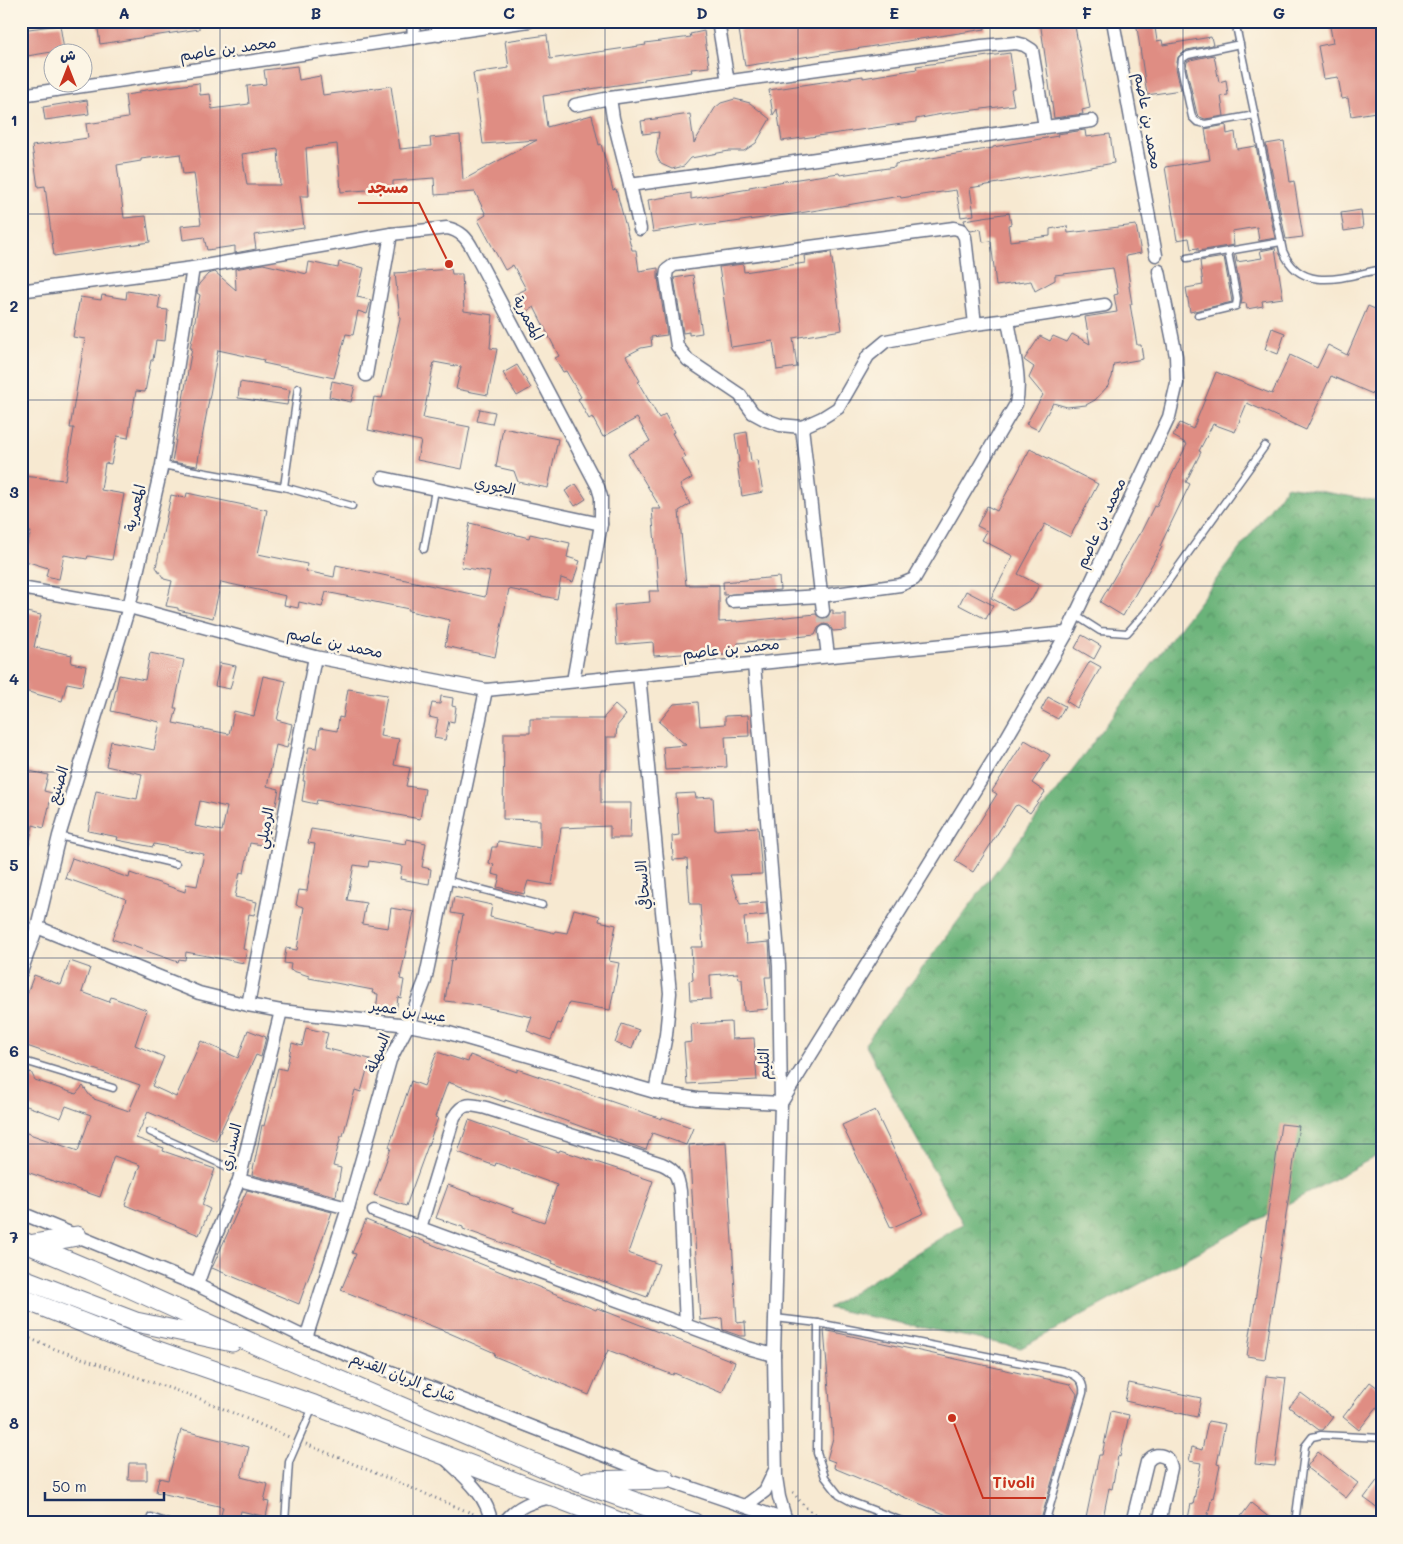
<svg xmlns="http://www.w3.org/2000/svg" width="1403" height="1544" font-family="Mali,'Playpen Sans Arabic',sans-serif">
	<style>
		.forest { fill: url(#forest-crowns); stroke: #43716c }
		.building { fill: #df8d83; fill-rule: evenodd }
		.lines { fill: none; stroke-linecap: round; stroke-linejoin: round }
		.street-tunnel { stroke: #cbc4ba; stroke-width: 12; stroke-dasharray: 12 6; stroke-linecap: butt }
		.lane-casing { stroke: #687086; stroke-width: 9 }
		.street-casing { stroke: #687086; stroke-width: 15 }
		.secondary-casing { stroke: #687086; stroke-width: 21 }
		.path { stroke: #687086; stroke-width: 3; stroke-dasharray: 1 4; stroke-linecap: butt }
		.lane { stroke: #fff; stroke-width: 6 }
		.street { stroke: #fff; stroke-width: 12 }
		.secondary { stroke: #fff; stroke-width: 19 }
		.grid { fill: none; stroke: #1b2f5e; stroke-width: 1; stroke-opacity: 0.55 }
		.labels { text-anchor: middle; stroke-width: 5; stroke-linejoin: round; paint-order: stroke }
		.street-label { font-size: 15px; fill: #1b2f5e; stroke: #fcf5e5 }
		.leader { fill: none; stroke: #c8321e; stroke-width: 2 }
		.callout-dot { fill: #c8321e; stroke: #fcf5e5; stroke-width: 2 }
		.callout-label { font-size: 16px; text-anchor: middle; font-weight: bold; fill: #c8321e; stroke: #fcf5e5; stroke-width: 5; stroke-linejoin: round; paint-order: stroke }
		.neatline { fill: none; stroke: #1b2f5e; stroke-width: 2 }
		.grid-label { font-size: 16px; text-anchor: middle; font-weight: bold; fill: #1b2f5e }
	</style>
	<defs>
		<pattern id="forest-crowns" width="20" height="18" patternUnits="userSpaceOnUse" patternTransform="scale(1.25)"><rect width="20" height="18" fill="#6bb379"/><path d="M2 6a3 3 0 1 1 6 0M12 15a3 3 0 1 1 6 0" fill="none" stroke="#579266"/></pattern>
	</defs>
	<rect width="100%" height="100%" fill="#fcf5e5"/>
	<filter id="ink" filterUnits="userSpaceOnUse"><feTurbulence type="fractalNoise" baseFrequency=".02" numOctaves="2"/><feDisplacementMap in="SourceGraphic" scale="10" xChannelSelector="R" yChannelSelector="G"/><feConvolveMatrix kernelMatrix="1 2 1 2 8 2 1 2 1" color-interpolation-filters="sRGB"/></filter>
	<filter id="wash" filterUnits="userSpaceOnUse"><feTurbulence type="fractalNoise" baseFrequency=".0096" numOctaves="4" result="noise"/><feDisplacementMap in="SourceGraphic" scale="20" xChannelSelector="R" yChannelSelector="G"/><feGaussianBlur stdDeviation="1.12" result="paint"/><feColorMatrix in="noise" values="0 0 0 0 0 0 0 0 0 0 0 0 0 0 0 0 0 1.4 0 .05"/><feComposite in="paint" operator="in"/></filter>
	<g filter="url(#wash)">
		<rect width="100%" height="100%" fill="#f7e9d1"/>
		<path class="forest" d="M1287 486 1378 501 1382 487V1153L1021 1348 828 1308 963 1224 865 1044Z"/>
		<g id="blocks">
			<g class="building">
				<path d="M97 21H199V29L100 44Z"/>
				<path d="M797 21H984L985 29 745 66 739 30Z"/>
				<path d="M1040 21H1074L1090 108 1082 110 1083 114 1054 118Z"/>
				<path d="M1136 21H1154L1157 41 1162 40 1163 45 1211 37 1213 45 1187 50 1178 57 1176 68 1181 90 1147 95Z"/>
				<path d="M1329 21H1382V111L1351 116 1348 98 1342 99 1338 77 1324 79 1318 46 1333 43Z"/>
				<path d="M60 25 64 50 21 57V30Z"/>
				<path d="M704 31 709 67 691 69 692 72 644 79V81L543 96 547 127 592 115 599 145 601 144 613 190 616 189 632 250H636L639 271 658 268V278L667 335 651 337 652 346 641 348 626 356 640 381 638 382 659 418 665 414 674 432 672 433 686 457 682 459 692 478 680 485 690 504 679 511 686 585H719V622L737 621V622L816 614 819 618 823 619 828 617 831 610H833V614H846V630L833 631 829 625 824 624 818 628 815 635 738 643 739 654 709 656 708 652 654 656 653 642 617 645 614 605 650 602 649 591H659L652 509H661L628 454 650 441 637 418 603 437 592 417 589 419 578 399 581 397 566 371 563 372 555 358 559 356 534 307 524 313 514 295 526 289 513 265 505 270 478 220 486 215 475 192 435 195 434 178 393 181V188L341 192 337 144 306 148 309 196H300L304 228 254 235 256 249 235 253V246L207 250 204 237 183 240 181 226 201 224 194 173 183 174 180 154 141 159V161L117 165 124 218 146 216 150 242 54 256 45 186 38 187 32 146 88 138 86 124 128 118 125 95 139 93V91L199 83 200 95 210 94 212 109 249 104 247 86 266 84 264 70 297 66 299 80 320 76 323 95 391 86 400 149 431 146 430 138 460 135 463 180 537 140 483 144 473 73 509 68 505 41 547 35 550 59 646 45 645 43 691 37 690 34ZM278 149 280 185H247L242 154Z"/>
				<path d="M1010 53 1015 89 1011 90 1014 105 942 114 916 119V122L782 141 777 109 773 115 769 90 863 76V78L917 69 916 66Z"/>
				<path d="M1214 55 1219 82 1226 80 1228 95 1221 96 1224 116 1205 119 1200 117 1197 114 1186 67 1187 62 1190 60Z"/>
				<path d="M735 99 750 103 770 119 756 143 744 151H729L691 158 684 166 672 169 661 164 658 159 656 153 659 132 643 134 641 121 690 114 694 143 715 108 721 103Z"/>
				<path d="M87 100 89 114 45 120 43 107Z"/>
				<path d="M1226 125 1227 134 1235 132 1237 149 1256 146 1275 238 1259 241 1257 227 1232 231 1234 245 1198 251V248L1191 249 1189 238 1177 240 1165 167 1210 160 1205 129Z"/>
				<path d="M1085 130 1086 137 1110 134 1114 163 970 188 974 215 961 217 956 190 901 198 900 196 800 213 704 226 703 224 653 232 648 200 691 193V199L749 189V187L791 180 839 173 840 175 895 167V164L993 148V147L1058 136 1057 134Z"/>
				<path d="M1284 141 1290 182 1294 181 1303 237 1286 239 1266 144Z"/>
				<path d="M1361 210 1363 228 1344 231 1341 213Z"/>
				<path d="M1009 213 1011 224 1008 225 1010 241 1050 236V229L1067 226 1068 233 1136 225 1141 253 1126 256 1130 286H1129L1132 304H1130L1137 345H1141L1143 359 1114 364 1112 377 1108 386 1095 400 1086 405 1067 407 1053 403 1038 430 1026 424 1043 395 1029 378 1034 367 1024 360 1040 336 1050 341 1053 336 1067 342 1072 334 1090 344 1085 317 1117 312 1114 295 1118 294 1113 268 1055 275V280L1035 291 1031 281 996 286 991 241 983 242 981 229 971 231 965 223 964 220Z"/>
				<path d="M1275 248 1283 298 1262 301 1263 306 1247 309 1246 303 1241 304 1242 298 1234 255H1236L1237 262 1262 258 1260 251Z"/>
				<path d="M831 252 842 330 793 338 797 367 777 370 773 341 731 347 719 267 743 264 744 272 805 263 804 256Z"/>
				<path d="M1224 257 1232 302 1190 312 1186 288 1203 285 1200 261Z"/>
				<path d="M309 262 338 268 339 262 364 268 357 297 371 300 367 314 358 311 353 335 346 334 334 378 263 363 264 360 218 350 197 466 172 462 192 348H190L194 330H193L200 295 197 293 199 284 208 274 215 272 236 290 235 269 263 264 307 274Z"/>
				<path d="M451 269 452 274H462L464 311 493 315 490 348 497 349 488 395 456 389 461 367 434 362 423 418 470 427 462 469 417 460 421 441 368 430 374 397 382 398 400 319 395 273Z"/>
				<path d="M693 275 702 333 689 335V332L683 333 674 278Z"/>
				<path d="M127 291 160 296 158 309 168 310 165 341 156 340 153 360H151L145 392 136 391 128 438 117 436 111 464 105 463 101 490 124 494 112 560 88 556 87 559 64 555 59 579 46 576 48 568 22 560 31 532 21 531V476L65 480 74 428H70L85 339 73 337 80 297 101 300 102 295 126 299Z"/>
				<path d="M1368 306 1382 312V398L1331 376 1306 430 1247 403 1235 432 1213 424 1199 451 1201 452 1186 482 1190 484 1160 546 1162 547 1123 616 1100 602 1139 534H1140L1154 506 1156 507 1187 444 1173 436 1180 423 1193 429 1216 372 1272 394 1290 355 1317 368 1328 345 1347 355Z"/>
				<path d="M1272 328 1285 333 1278 354 1265 349Z"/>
				<path d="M517 365 531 388 517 396 503 373Z"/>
				<path d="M332 381 355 386 351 402 329 397Z"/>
				<path d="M240 382 290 390 287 405 238 398Z"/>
				<path d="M480 409 495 412 492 424 477 421Z"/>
				<path d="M503 428 558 439 548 488 518 482 514 471 496 467Z"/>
				<path d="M747 432 751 461 757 460 763 492 742 496 737 463 739 462 735 434Z"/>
				<path d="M1030 449 1098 484 1070 537 1045 524 1018 574 1039 585 1032 599 1014 610 991 598 1013 556 982 540 987 531 977 526 987 506 997 511Z"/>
				<path d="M576 484 586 499 575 506 565 491Z"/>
				<path d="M187 493 267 510 258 554 307 564 306 571 334 577 336 565 485 597 490 572 461 567 470 523 529 538 530 534 570 543 567 557 580 561 573 582 561 578 557 599 509 589 495 657 445 646 450 620 409 611V609L326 592 322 607 299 602 298 608 284 605 286 596 221 582 213 618 178 610V608L166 606 172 581 164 579 156 567 171 495 186 498Z"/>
				<path d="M779 577 780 590 724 595 723 582Z"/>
				<path d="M966 591 993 605 986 619 959 605Z"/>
				<path d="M21 611 41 615 34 647 72 655 71 663 86 666 82 686 67 683 62 701 21 690Z"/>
				<path d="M1082 635 1101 646 1094 659 1075 648Z"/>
				<path d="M150 653 184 660 174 708H177L173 723 229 734 234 711 254 716 263 676 286 681 277 720 292 724 287 748 276 745 267 786 279 789 268 846 250 843 244 873 240 872 235 897 257 902 254 915 249 914 243 949 247 950 244 963 186 952 185 960 179 959 178 962 112 939 126 899 65 878 72 858 129 878 130 873 185 892 186 884 197 886 204 854 154 844 153 847 117 840 118 837 88 831 96 791 137 799 142 774 106 766 111 741 154 750 160 722 111 711 119 675 145 680ZM200 801 227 807 222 831 195 826Z"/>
				<path d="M1090 661 1101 667 1077 708 1066 701Z"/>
				<path d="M220 663 236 666 230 689 215 686Z"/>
				<path d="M348 689 387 695 380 736 399 739 394 765 410 768 406 786 425 789 420 819 392 814V813L317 800 316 804 302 801 305 781H303L309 747 317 748 320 728 337 731 339 717 343 718Z"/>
				<path d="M441 696 453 698 452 706 456 707 454 722 449 721 445 740 434 738 438 719 429 717 432 703 440 704Z"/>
				<path d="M1048 697 1065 706 1058 719 1041 710Z"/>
				<path d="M698 702 700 726 725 724V716L748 715 749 736 725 737 727 767 665 770 663 747 686 745 659 722 674 704Z"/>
				<path d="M615 705 626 715 617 726 616 737H607V769H601V803H631L630 838H610V826L561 828 552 885 528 881 524 894 497 887 500 876 492 874 494 864 489 863 492 847H497L498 841 540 848V820L503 819 504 733H530V719H604V717Z"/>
				<path d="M1025 740 1050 755 1032 783 1045 792 1030 813 1018 805 1015 806 973 872 955 861 997 794 992 791Z"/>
				<path d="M21 769 48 775 44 791 52 793 44 828 33 825 27 853H21Z"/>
				<path d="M695 793 696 798 713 797 715 830 758 827 762 874 730 875 740 904 766 902 767 915 744 917 746 944 769 942 771 977H765L768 1009 744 1011 742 979H739L738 973 710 975 711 999 690 1000 689 981 693 980 691 947H703L700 904H690L687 859 673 860 672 836 679 835 676 794Z"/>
				<path d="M311 829 406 844 407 839 426 843 422 867 431 869 429 884 400 879 402 866 369 861 368 867 354 865 347 900 366 903 362 924 388 928 391 908 414 912 400 979 404 980 401 998 398 997 396 1013 376 1011 378 994 372 993 373 990 309 978V976L290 970 291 964 284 963 286 948 297 950 304 907 296 905 299 890 307 891 315 844 308 843Z"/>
				<path d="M454 897 492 905 490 917 555 933V931L567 933 574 909 600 916 599 921 616 925 609 961 619 963 610 1010 569 1003 561 1024 558 1023 551 1040 527 1031 532 1017 470 1004 445 1001 451 960 454 961 463 915 451 913Z"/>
				<path d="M70 961 90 968 82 992 109 1002 111 997 147 1010 135 1045 164 1057 152 1086 176 1097 201 1041 238 1058 248 1030 266 1037 261 1057 256 1055 216 1141 148 1112 136 1138 164 1148 163 1151 215 1169 202 1205 210 1209 199 1235 125 1205 140 1165 114 1156 100 1197 21 1170V1131L78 1151 91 1115 66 1106 61 1118 21 1104V1075L31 1072 35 1080 76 1094 83 1086 90 1096 94 1098V1099L129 1111 140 1085 21 1044V1010L34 975 61 985Z"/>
				<path d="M731 1022 732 1039 754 1038 757 1080 687 1084 684 1043 692 1042 691 1024Z"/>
				<path d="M622 1024 639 1030 632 1049 615 1043Z"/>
				<path d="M306 1028 328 1033 324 1048 370 1059 361 1092 355 1090 343 1136H341L333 1166 341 1168 336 1196 252 1175 262 1125 264 1126 278 1068 286 1070 292 1043 302 1046Z"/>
				<path d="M437 1052 468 1062 470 1055 517 1072V1069L662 1119V1117L693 1128 686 1145 652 1133 646 1150 552 1116 505 1100V1102L448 1082 435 1117 438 1118 406 1206 374 1195 391 1148 389 1147 411 1081 424 1086Z"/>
				<path d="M875 1110 924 1213 891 1228 842 1125Z"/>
				<path d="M469 1120 559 1152 560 1150 653 1181 628 1253 659 1264 647 1297 552 1263 553 1261 463 1229V1227L436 1218 448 1185 514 1209 513 1211 544 1222 557 1185 496 1163 495 1166 458 1152Z"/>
				<path d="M1281 1124 1299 1126 1265 1359 1247 1356Z"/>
				<path d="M726 1142 737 1323 745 1322 746 1336H740L723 1330 722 1318 700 1320 689 1145Z"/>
				<path d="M247 1190 332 1212 299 1304 212 1268Z"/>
				<path d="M366 1220 410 1238 411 1236 596 1310 597 1308 735 1362 722 1393 674 1373 673 1375 608 1350 589 1395 494 1356 495 1353 447 1332 341 1290 356 1254 352 1253Z"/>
				<path d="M824 1330 1070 1384 1077 1394 1040 1523H966L834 1468 835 1462 827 1459 833 1438Z"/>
				<path d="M1266 1376 1286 1378 1275 1466 1255 1464Z"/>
				<path d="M1370 1382 1382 1391V1401L1359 1430 1343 1417Z"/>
				<path d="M1129 1383 1201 1398 1197 1417 1125 1401Z"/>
				<path d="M1301 1393 1333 1417 1323 1430H1319L1289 1407Z"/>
				<path d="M1111 1411 1129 1415 1120 1457 1118 1456 1112 1489 1109 1488 1102 1523H1085L1099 1455H1102Z"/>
				<path d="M1208 1421 1225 1424 1217 1464 1220 1465 1213 1498 1212 1497 1206 1523H1187L1191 1504 1193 1505 1201 1463 1189 1461 1192 1447 1202 1450Z"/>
				<path d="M181 1430 249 1447 241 1477 268 1484 264 1501 269 1502 266 1517 241 1511 238 1523H219L223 1507 156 1492 159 1478 168 1480Z"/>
				<path d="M1318 1452 1358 1483 1346 1498 1307 1468 1308 1465Z"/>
				<path d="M129 1463H147V1480H128Z"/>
				<path d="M1382 1474V1511L1364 1498Z"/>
				<path d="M1251 1503 1276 1523H1236Z"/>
			</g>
		</g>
	</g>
	<g filter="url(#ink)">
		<use href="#blocks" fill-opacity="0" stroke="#687086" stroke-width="1"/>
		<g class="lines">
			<path class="street-tunnel" d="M823 611 825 632"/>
			<g class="lane-casing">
				<g id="lane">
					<path d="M1235 21 1283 251C1301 295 1346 276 1382 269"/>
					<path d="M1240 44 1188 55 1182 59 1181 67 1192 117 1197 122 1205 124 1255 115"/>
					<path d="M1187 258 1281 242"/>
					<path d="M1198 315 1236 306 1237 299 1228 252"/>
					<path d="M162 465 284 487 352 506"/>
					<path d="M284 487 298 388"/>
					<path d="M424 549 435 490"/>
					<path d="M1075 615 1100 631 1127 633 1146 612 1265 446"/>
					<path d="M59 836 176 864"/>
					<path d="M446 880 542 905"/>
					<path d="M21 1060 113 1088"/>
					<path d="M150 1132 241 1173"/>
					<path d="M775 1318 818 1323 1063 1371C1075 1374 1085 1380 1083 1393L1045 1523"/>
					<path d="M818 1323 817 1453 825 1477 839 1495 852 1502 907 1523"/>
					<path d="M151 1517 168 1523"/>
					<path d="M285 1523 289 1462 313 1407"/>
					<path d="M875 1523 879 1514"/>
					<path d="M1295 1523 1305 1446 1312 1437 1321 1435 1382 1438"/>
				</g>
			</g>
			<g class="street-casing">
				<g id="street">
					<path d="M413 21 414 38"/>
					<path d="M437 21 439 35"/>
					<path d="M718 21 728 82"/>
					<path d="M1113 21 1156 255"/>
					<path d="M1016 43 1024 45 1032 50 1045 127 630 185 613 118 610 98 982 46Z"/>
					<path d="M21 95 529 21"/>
					<path d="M575 105 610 98"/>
					<path d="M1045 127 1092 121"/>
					<path d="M630 185 640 229"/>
					<path d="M21 289 27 290 193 268 391 234 447 228C461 231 467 238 473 250L598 487 601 497V524L573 681"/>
					<path d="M1008 320 1105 305"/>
					<path d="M366 375 391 234"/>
					<path d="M802 427 823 611"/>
					<path d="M383 478 601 524"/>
					<path d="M21 588 129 607 315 657 486 690 1067 633"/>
					<path d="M732 601 821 596 900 585 914 579 1016 404C1022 377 1012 347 1008 320L975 324 886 341 868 356 838 408 822 418 802 427 780 425 766 420 753 413 740 395 688 360 677 346 666 277 667 270 674 265 954 228 961 230 965 237 975 324"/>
					<path d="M825 632 828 656"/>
					<path d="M754 664 779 965 781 1103 774 1355 776 1477 779 1497 786 1521"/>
					<path d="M639 675 670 993 666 1035 655 1092"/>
					<path d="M37 927 199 993 248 1005 281 1011 408 1025 449 1033 655 1092 697 1099 781 1103 1002 746 1067 633 1169 417 1177 383 1176 356 1159 271"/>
					<path d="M21 972 37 927 59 836 129 607 162 465 193 268"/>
					<path d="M248 1005 315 657"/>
					<path d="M239 1180 348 1208"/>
					<path d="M374 1211 748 1348 774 1355"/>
					<path d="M21 1213 197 1285 306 1338 345 1354 665 1479 791 1522"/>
					<path d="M420 1228 454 1117C463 1102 471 1104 486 1108L662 1164C676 1170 678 1177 680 1191L686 1326"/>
					<path d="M197 1285 208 1254 239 1180 281 1011"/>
					<path d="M306 1338 348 1208 390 1060 408 1025 425 981 486 690"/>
					<path d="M446 1459C464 1476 489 1497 491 1523"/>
					<path d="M745 1506 765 1491 775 1470"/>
					<path d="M504 1523C516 1506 534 1500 553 1497"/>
					<path d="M1132 1523 1147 1462C1153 1454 1160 1453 1168 1459L1171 1468 1159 1523"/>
				</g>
			</g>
			<g class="secondary-casing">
				<g id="secondary">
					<path d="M21 1241 90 1270 263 1348 576 1481 694 1523"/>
					<path d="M29 1245 77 1236"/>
					<path d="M21 1278 136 1322 232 1342"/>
					<path d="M21 1298 129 1341 314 1405 622 1523"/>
					<path d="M588 1481 665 1479"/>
				</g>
			</g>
			<g class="path">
				<path d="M21 1335 55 1349 198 1398 289 1437"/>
				<path d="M306 1444 476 1515"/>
				<path d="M793 1492C805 1509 813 1515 833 1523"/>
			</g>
			<use href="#lane" class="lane"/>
			<use href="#street" class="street"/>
			<use href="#secondary" class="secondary"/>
		</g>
	</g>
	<path class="grid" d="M220 21V1523M413 21V1523M605 21V1523M798 21V1523M990 21V1523M1183 21V1523M21 214H1382M21 400H1382M21 586H1382M21 772H1382M21 958H1382M21 1144H1382M21 1330H1382"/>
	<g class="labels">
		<g class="street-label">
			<text transform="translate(228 49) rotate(-8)" y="5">محمد بن عاصم</text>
			<text transform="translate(1148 121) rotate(80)" y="5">محمد بن عاصم</text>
			<text transform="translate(528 318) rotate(62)" y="5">المعمرية</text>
			<text transform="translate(495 486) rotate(12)" y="5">الجوري</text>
			<text transform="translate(135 508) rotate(-77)" y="5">المعمرية</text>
			<text transform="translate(1101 523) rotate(-65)" y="5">محمد بن عاصم</text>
			<text transform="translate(335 643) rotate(12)" y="5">محمد بن عاصم</text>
			<text transform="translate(731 649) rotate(-6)" y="5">محمد بن عاصم</text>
			<text transform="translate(58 785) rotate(-73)" y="5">الصنيع</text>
			<text transform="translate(265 828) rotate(-79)" y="5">الرميلي</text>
			<text transform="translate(643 885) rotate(-95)" y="5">الاسحاقي</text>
			<text transform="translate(408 1011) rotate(9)" y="5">عبيد بن عمير</text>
			<text transform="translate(378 1053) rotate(-68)" y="5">السهلة</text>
			<text transform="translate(764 1064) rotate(-91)" y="5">الثليم</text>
			<text transform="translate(231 1147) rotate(-76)" y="5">السداري</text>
			<text transform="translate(403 1377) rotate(21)" y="5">شارع الريان القديم</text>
		</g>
	</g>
	<path class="leader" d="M449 264L419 203H358M952 1418L983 1498H1046"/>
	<g class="callout-dot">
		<circle cx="449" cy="264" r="5"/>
		<circle cx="952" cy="1418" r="5"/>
	</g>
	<g class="callout-label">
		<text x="388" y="193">مسجد</text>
		<text x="1014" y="1488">Tivoli</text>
	</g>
	<rect width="1403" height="1544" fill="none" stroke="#fcf5e5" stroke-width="55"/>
	<g transform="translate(68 68)"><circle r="24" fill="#fcf5e5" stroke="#a2a6af"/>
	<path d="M0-4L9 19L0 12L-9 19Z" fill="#c8321e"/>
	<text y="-8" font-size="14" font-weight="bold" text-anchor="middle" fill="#1b2f5e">ش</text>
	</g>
	<path d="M45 1492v8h119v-8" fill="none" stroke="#1b2f5e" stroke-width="2.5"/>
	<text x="52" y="1492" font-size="15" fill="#1b2f5e" stroke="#fcf5e5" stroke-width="4" paint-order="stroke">50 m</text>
	<rect x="28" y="28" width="1348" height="1488" class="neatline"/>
	<g class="grid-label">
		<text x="124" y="19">A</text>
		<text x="316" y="19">B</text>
		<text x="509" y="19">C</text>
		<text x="702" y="19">D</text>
		<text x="894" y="19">E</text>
		<text x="1087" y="19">F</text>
		<text x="1279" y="19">G</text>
		<text x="14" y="126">1</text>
		<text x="14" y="312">2</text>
		<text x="14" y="498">3</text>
		<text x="14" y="685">4</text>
		<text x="14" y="871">5</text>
		<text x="14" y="1057">6</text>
		<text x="14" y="1243">7</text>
		<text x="14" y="1429">8</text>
	</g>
</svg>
